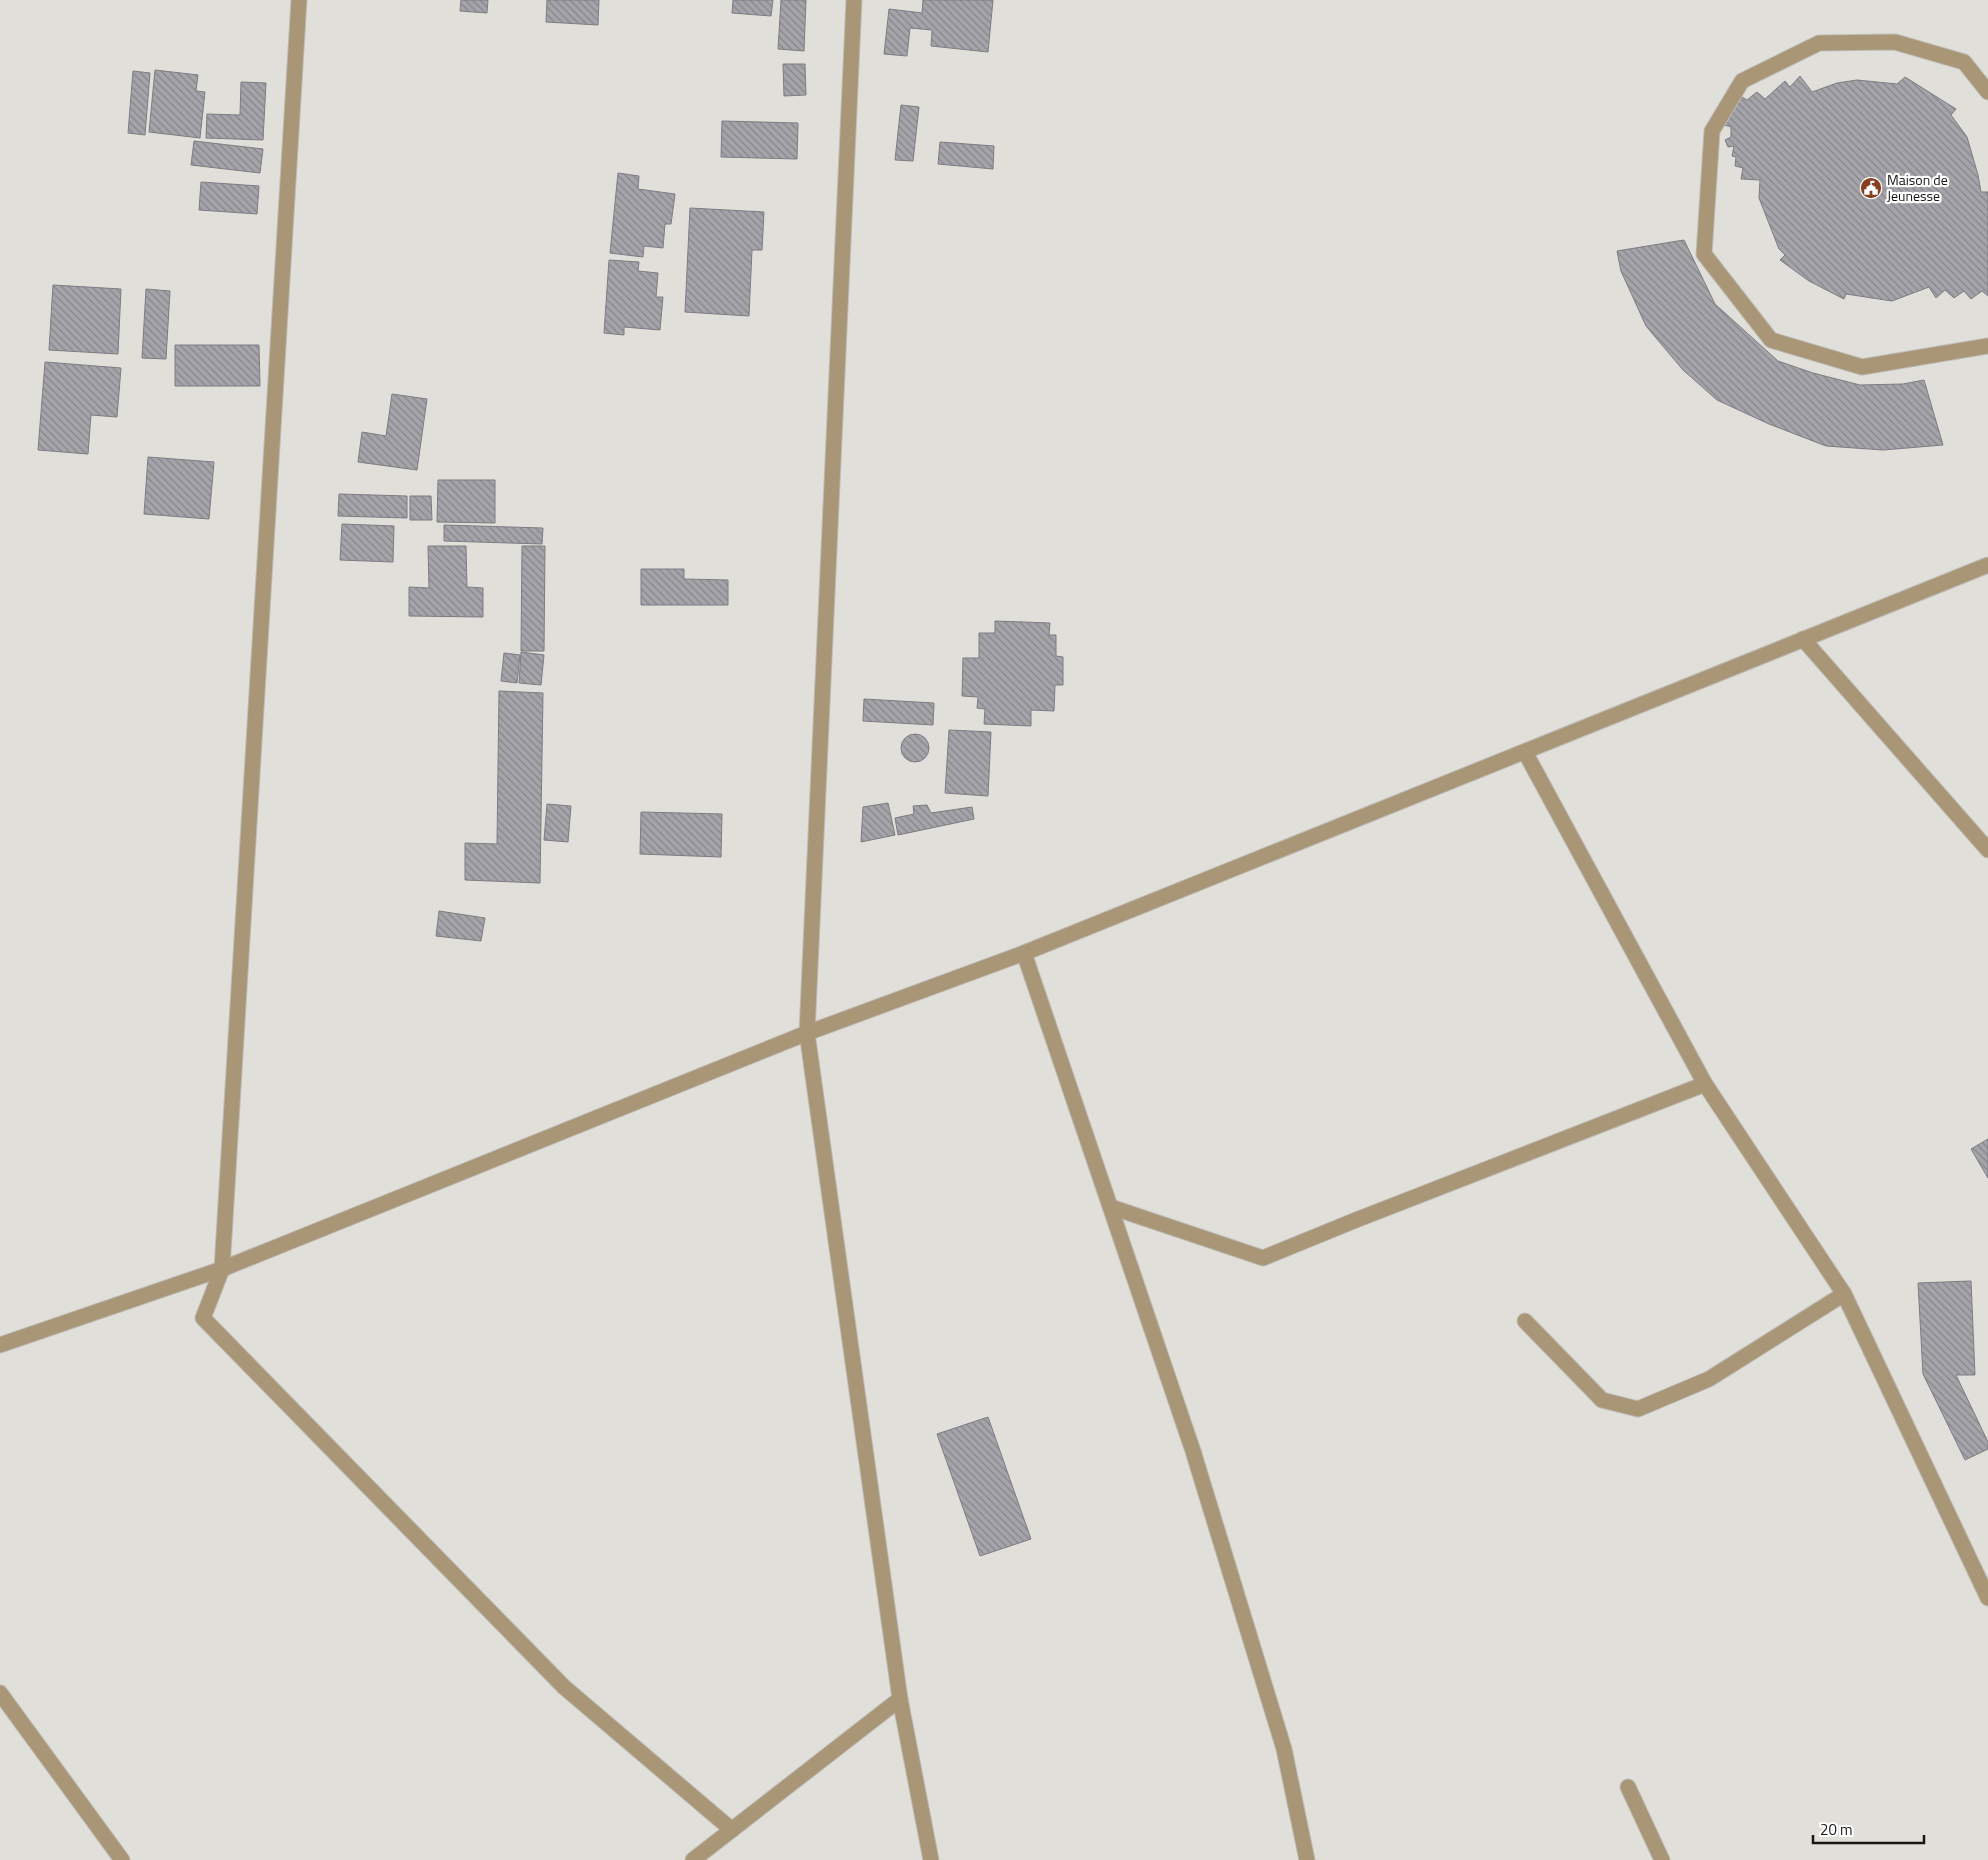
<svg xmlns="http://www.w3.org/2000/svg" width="1988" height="1860" font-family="'Titillium Web',sans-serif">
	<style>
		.building { fill: url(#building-back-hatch); stroke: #7d7c82 }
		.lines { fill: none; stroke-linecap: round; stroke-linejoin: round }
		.lane-casing { stroke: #bdbbb6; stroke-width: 17 }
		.street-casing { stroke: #bdbbb6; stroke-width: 17 }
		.lane { stroke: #a99676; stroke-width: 15 }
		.street { stroke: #a99676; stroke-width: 15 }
		.labels { text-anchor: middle; stroke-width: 4.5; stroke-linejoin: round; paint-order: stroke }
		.poi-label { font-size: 14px; fill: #171614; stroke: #fff; text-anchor: start }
	</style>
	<defs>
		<pattern id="building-back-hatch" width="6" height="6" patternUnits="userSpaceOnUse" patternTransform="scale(1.25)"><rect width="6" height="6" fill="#a4a4aa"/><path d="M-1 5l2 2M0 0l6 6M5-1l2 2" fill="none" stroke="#858589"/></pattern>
	</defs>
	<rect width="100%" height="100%" fill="#e1dfd9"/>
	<g class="building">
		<path d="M461 0H488L487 13 460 11Z"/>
		<path d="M547 0H599L598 25 546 22Z"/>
		<path d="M733 0H773L771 16 732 13Z"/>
		<path d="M781 0H806L804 51 778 49Z"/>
		<path d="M923 0H993L988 52 931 46 932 30 910 28 907 56 884 54 889 9 922 13Z"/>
		<path d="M783 64H805L806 95 784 96Z"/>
		<path d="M155 70 198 75 196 91 205 92 200 138 149 132Z"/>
		<path d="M133 71 150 73 145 135 128 133Z"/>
		<path d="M1800 76 1812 92 1837 83 1857 80 1897 84 1905 77 1956 109 1951 115 1967 137 1978 175 1981 192H1988V296L1982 291 1971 299 1964 291 1954 298 1945 290 1936 298 1929 287 1892 301 1846 294 1844 299 1809 281 1780 260 1785 255 1779 249 1759 198 1760 180 1741 179 1743 168 1735 166 1736 157 1732 156 1734 146 1728 147 1725 140 1731 137V127L1721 124 1739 95 1747 100 1757 92 1765 99 1785 81 1790 87Z"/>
		<path d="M241 82 266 83 263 140 206 138 207 114 240 115Z"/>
		<path d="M901 105 919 107 913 161 895 160Z"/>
		<path d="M722 121 798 123 797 159 721 157Z"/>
		<path d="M194 141 263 149 260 173 191 165Z"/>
		<path d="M940 142 994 146 993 169 938 164Z"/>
		<path d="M618 173 639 176 638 189 675 194 671 224H665L663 248 644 246 643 257 610 253Z"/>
		<path d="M201 182 259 186 257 214 199 210Z"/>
		<path d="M690 208 764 212 762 250H752L749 316 685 312Z"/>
		<path d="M1684 240 1715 304 1778 361 1813 373 1860 385 1903 384 1924 380 1943 445 1883 450 1826 446 1769 424 1717 400 1683 370 1646 326 1621 271 1617 251Z"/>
		<path d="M609 260 639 262 638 271 658 273 656 297H663L660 330 624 327V335L604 333Z"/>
		<path d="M53 285 121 289 118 354 49 350Z"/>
		<path d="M146 289 170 291 166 359 142 358Z"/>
		<path d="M175 345H259L260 386H175Z"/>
		<path d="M45 362 121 368 117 417 91 415 88 454 38 450Z"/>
		<path d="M392 394 427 399 417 470 358 462 362 432 386 436Z"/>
		<path d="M148 457 214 462 209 519 144 514Z"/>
		<path d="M438 480H495V523L437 522Z"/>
		<path d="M339 494 407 496V518L338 516Z"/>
		<path d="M410 496H431L432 520H410Z"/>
		<path d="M342 524 394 526 393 562 340 560Z"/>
		<path d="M444 525 543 528 542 544 444 541Z"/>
		<path d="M428 546H466L467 587 483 588V617L409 616V587L429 588Z"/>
		<path d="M522 546H545L544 651H521Z"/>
		<path d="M641 569H684V579L728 580V605H641Z"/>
		<path d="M995 621 1050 623 1049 635H1056V656L1063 657V685H1055L1054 711 1031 710V726L984 724 985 709 977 708 978 697 962 696 963 658H979V633H995Z"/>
		<path d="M521 652 544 655 541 685 519 683Z"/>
		<path d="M504 653 520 655 517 683 501 681Z"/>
		<path d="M499 691 543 693 540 883 465 880V843L497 844Z"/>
		<path d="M864 699 934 703 933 725 863 721Z"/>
		<path d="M949 730 991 732 988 796 945 793Z"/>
		<circle cx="915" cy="748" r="14"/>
		<path d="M888 803 895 835 861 842 863 807Z"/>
		<path d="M547 804 571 806 568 842 544 840Z"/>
		<path d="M927 805 931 813 972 807 974 819 898 835 895 818 914 814 913 806Z"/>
		<path d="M641 812 722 814 721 857 640 854Z"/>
		<path d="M439 911 485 918 481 941 436 936Z"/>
		<path d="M1988 1139V1178L1971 1149Z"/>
		<path d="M1971 1281 1975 1375H1956L1988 1442V1449L1965 1460 1923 1374 1918 1283Z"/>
		<path d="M988 1417 1031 1539 980 1556 937 1434Z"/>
	</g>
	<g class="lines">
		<g class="lane-casing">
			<path id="lane" d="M1988 92 1964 62 1895 42 1819 43 1742 81 1712 131 1704 254 1771 340 1862 367 1988 346"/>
		</g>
		<g class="street-casing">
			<g id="street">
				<path d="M299 0 222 1269 203 1318 564 1687 732 1830"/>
				<path d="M854 0 807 1033 900 1699 931 1860"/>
				<path d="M1803 639 1988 850"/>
				<path d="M1525 752 1705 1084 1844 1294 1988 1598"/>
				<path d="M1024 953 1193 1451 1284 1749 1307 1860"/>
				<path d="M1111 1207 1263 1258 1356 1220 1705 1084"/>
				<path d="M1525 1321 1602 1400 1638 1409 1709 1379 1844 1294"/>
				<path d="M0 1345 222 1269 807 1033 1024 953 1988 565"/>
				<path d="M0 1693 122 1860"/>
				<path d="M1628 1787 1662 1860"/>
				<path d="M693 1860 900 1699"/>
			</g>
		</g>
		<use href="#lane" class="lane"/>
		<use href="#street" class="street"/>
	</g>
	<defs>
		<g id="civic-disc" transform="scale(1.125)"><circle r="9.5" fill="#873f21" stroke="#fff"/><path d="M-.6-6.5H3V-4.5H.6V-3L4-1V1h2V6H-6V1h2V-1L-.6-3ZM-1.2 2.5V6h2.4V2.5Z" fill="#fff"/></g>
	</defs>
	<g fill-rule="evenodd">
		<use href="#civic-disc" x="1871" y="188"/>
	</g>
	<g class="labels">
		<g class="poi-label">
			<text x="1887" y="185">Maison de<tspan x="1887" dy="16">Jeunesse</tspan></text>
		</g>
	</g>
	<path d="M1813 1835v8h111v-8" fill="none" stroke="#171614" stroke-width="2.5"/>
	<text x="1820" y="1835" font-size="15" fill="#171614" stroke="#ffffff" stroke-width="4" paint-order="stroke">20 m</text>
</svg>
